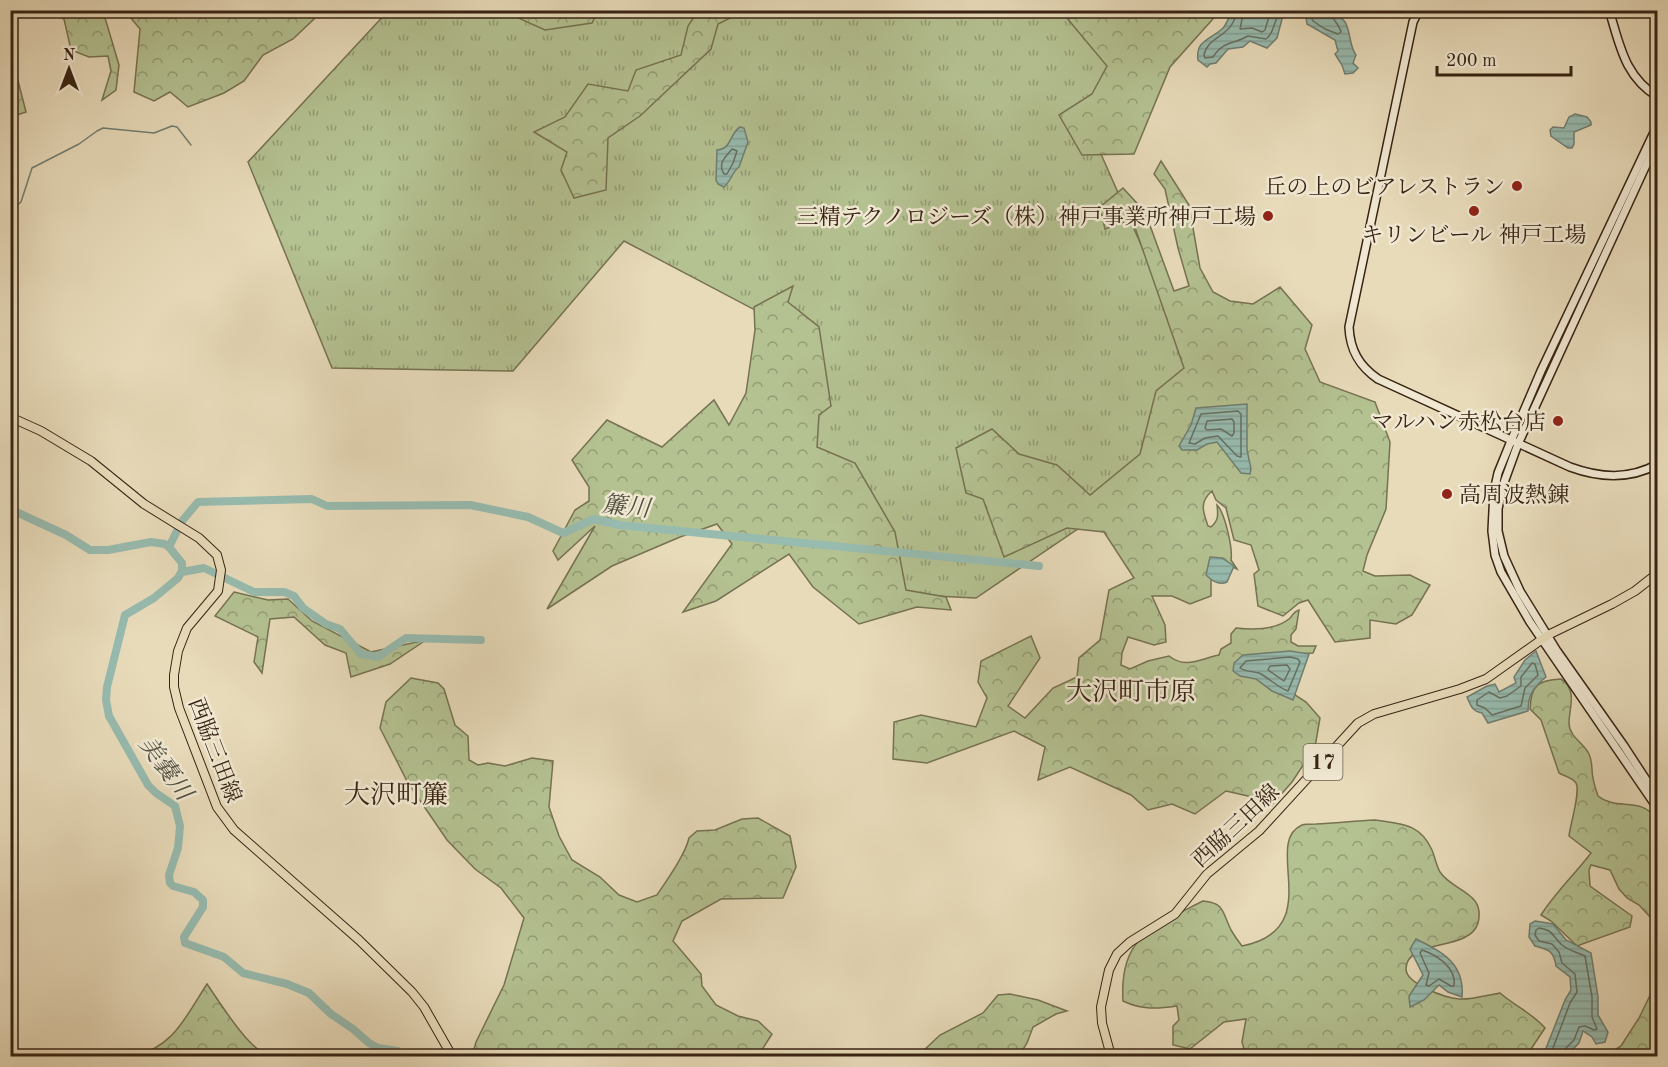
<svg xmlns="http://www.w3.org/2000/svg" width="1668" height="1067" font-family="'Old Standard TT','Noto Serif JP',serif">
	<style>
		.grass { fill: url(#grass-tufts); stroke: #767252; stroke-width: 1.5 }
		.forest { fill: url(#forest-crowns); stroke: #767252; stroke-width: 1.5 }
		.water { fill: url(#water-rules); stroke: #717e71; stroke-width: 1.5 }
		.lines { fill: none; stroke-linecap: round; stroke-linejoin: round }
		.shore { stroke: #676f61; stroke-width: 1.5 }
		.stream { stroke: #717e71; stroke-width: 1.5 }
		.river { stroke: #97bbaf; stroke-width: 8 }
		.secondary-casing { stroke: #372313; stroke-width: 10 }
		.primary-casing { stroke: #372313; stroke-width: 10 }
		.secondary { stroke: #f0e8d2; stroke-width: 7 }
		.primary { stroke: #e8dbba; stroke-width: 8 }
		.poi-dot { fill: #8f2418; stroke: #f0e8d2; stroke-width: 2 }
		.labels { text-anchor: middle; stroke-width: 5; stroke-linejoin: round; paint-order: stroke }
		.shield { fill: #f0e8d2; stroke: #6e5e4c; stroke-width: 1.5 }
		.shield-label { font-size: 21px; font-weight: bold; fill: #372313 }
		.poi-label { font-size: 22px; fill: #372313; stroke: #f0e8d2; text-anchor: end }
		.street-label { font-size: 22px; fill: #372313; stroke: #f0e8d2 }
		.water-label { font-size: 24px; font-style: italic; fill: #545142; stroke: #f0e8d2 }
		.quarter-label { font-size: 26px; fill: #372313; stroke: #f0e8d2 }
	</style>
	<defs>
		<pattern id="grass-tufts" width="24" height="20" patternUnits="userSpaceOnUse" patternTransform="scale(1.5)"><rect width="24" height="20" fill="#b4c191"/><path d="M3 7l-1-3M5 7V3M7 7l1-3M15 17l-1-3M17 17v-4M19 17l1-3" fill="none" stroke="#939c75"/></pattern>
		<pattern id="forest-crowns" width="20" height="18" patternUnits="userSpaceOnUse" patternTransform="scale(1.5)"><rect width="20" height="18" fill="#b4c191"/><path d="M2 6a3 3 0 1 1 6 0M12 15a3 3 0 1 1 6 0" fill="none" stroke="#939c75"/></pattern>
		<pattern id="water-rules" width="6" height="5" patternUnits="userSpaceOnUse" patternTransform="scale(1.5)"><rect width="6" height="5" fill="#97bbaf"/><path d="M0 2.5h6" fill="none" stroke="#83a096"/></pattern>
	</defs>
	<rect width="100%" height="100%" fill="#e8dbba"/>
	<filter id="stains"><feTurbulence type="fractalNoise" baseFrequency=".00333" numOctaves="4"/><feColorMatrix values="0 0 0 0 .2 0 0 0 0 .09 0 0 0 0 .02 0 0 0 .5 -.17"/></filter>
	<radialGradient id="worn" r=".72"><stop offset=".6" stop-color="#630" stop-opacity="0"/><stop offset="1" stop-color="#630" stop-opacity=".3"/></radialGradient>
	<path class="grass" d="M388 11H1079L1140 50 1082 111 1191 358 1153 478 976 598 894 594 806 455 793 330 624 241 513 371 332 368 248 162Z"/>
	<g class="forest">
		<path d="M45 11H103L119 65 116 90 102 100 111 71 108 56 89 57 71 50 64 19Z"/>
		<path d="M125 11H318L314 19 293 39 263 55 244 81 224 93 188 107 170 92 154 101 134 92 140 29Z"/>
		<path d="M503 11H598L592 23 545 30Z"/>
		<path d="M698 11H744L718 24 711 49 640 116 608 138 606 190 574 198 561 170 567 152 534 132 565 117 588 84 628 91 636 70 681 55 688 26Z"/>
		<path d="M1061 11H1220L1170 67 1134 154 1082 155 1059 115 1092 94 1107 66Z"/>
		<path d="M11 65H14L26 112 11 117Z"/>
		<path d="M1161 161 1189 205 1200 268 1213 292 1230 301 1253 304 1280 287 1312 325 1305 349 1320 382 1375 402 1390 442 1386 509 1367 555 1363 571 1375 576 1410 575 1430 585 1412 615 1396 624 1370 620V638L1335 642 1308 600 1299 603 1283 616 1258 606 1254 574 1259 570 1251 545 1234 540 1226 508 1216 500 1212 491C1199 502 1203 512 1208 526L1211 527C1219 520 1218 515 1217 505 1225 513 1233 549 1231 560L1237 569 1215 559 1211 575V596L1190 604 1172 596H1152L1165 625 1166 642 1154 645 1128 637 1122 653 1121 665 1130 669 1148 661 1169 656C1185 669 1200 659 1219 655L1221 649 1231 643V634L1236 628C1253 630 1275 630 1289 619 1294 615 1292 612 1299 610L1296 629 1291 635V642L1298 646H1316L1313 653 1252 656 1275 682 1306 702 1320 718 1315 747 1292 782 1269 808 1248 796 1226 791 1195 814 1172 804 1148 810 1131 795 1070 767 1038 780 1045 747 1014 731 927 763 893 759 894 722 921 715 976 727 987 698 978 682 981 661 1031 636 1040 658 1008 706 1025 718 1053 688 1077 677 1079 658 1100 640 1109 590 1134 578 1104 532 1067 528 1004 557 983 499 966 493 956 448 992 429 1019 454 1057 465 1090 495 1140 454 1156 391 1184 368 1132 219 1105 229 1100 207 1123 188 1145 212 1174 291 1189 286 1178 248 1165 189 1154 174Z"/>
		<path d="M793 286 788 302 819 327 831 406 819 415 817 447 855 463 895 532 906 590 946 597 951 610 917 607 859 624 813 587 789 554 716 601 683 612 732 544 717 524 680 537 612 566 547 609 595 526 558 560 553 551 575 510 589 501V487L572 460 607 420 662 447 714 400 729 425 746 393 755 330 754 307Z"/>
		<path d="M234 592 268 600 288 599 312 621 371 652 426 640 390 664 351 677 346 653 325 645 294 617 270 619 262 673 254 662 258 637 215 616Z"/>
		<path d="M411 678 438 683 444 689 455 725 468 736 469 760 478 765 488 763 505 766 532 758 553 761 549 807 559 836 572 860 600 877 619 895 637 902 657 895C667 880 685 855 689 838L697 831 715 830 742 819 758 818 790 836 796 867 783 898 721 899 682 921 673 941 701 974 702 986 716 1005 738 1016 758 1021 772 1034 758 1056H472L476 1042 504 985 524 918 501 888 475 869 447 840 408 783 380 728 386 702Z"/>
		<path d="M1561 679C1578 690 1569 708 1569 723 1569 737 1584 743 1589 754 1593 762 1591 769 1593 778 1594 784 1596 790 1598 796 1618 812 1639 795 1657 819V917L1651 918 1639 905 1627 898 1619 889 1610 870 1591 865 1589 870 1590 886 1632 916 1630 927 1577 946 1551 921 1541 915C1555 893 1575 874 1591 853L1569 836C1570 825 1581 791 1576 783 1573 778 1564 776 1559 773L1541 720 1530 709C1531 685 1538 680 1561 679Z"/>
		<path d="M1375 820C1401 824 1420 823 1432 850 1435 857 1436 865 1440 872 1452 891 1486 892 1478 923 1470 952 1406 938 1406 969 1406 984 1446 998 1459 999 1471 1000 1487 995 1500 993 1515 1006 1532 1013 1545 1028L1529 1052 1515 1056H1246L1242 1042 1246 1019 1224 1022 1190 1049 1173 1045V1026L1179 1020 1177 1006C1157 1009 1142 1010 1123 1001 1119 937 1152 927 1203 901 1225 903 1222 912 1231 930 1234 935 1238 941 1242 946 1328 929 1261 843 1302 825 1305 824 1312 824 1316 824 1336 823 1355 821 1375 820Z"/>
		<path d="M1657 981V1056H1605L1621 1046 1639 1018Z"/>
		<path d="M207 984C219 1001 251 1054 271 1056H132C173 1049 186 1016 207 984Z"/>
		<path d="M1010 994 1038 1000 1067 1011 1056 1014 1033 1027 1027 1043 1019 1056H911L923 1051 940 1035 983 1013 998 995Z"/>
	</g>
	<g class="water">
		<path d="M1232 11H1291L1282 19 1277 38 1267 48 1250 41 1243 47 1228 49 1216 63 1210 64 1207 67 1198 60C1195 40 1212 39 1223 28 1227 24 1229 16 1232 11Z"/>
		<path d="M1301 11H1336C1338 17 1341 17 1345 22 1351 32 1349 46 1356 55L1353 63 1358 68 1353 73 1345 74 1342 65 1335 54 1338 51 1335 40 1307 24 1306 18Z"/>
		<path d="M1575 114 1587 117 1591 122V125L1574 132V144L1572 148H1568L1551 136 1550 130 1553 127 1564 128 1569 117Z"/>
		<path d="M740 127 744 128 748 142 739 167C732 172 731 181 724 187L718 184 716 180 717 150C732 149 729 134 740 127Z"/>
		<path d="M1247 404V450L1251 469 1250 474 1241 473 1217 442 1207 444 1197 450H1182L1179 446 1191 425 1196 408Z"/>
		<path d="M1210 557 1222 558 1234 566 1227 582C1219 586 1212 581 1206 575Z"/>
		<path d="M1290 651 1309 654 1293 700 1272 691 1256 679 1240 676 1233 671 1234 663 1243 655Z"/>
		<path d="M1536 651 1546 677C1534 687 1528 694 1528 711L1488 723 1482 713C1472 711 1471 706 1467 697L1487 686 1495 684 1499 692 1516 683 1514 677 1525 660Z"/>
		<path d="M1535 921 1553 924 1566 940 1591 953 1598 997V1015L1608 1032 1605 1042 1596 1044 1592 1037 1583 1031 1579 1043 1566 1056H1543L1565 1000 1571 990 1570 977 1556 966C1554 951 1549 950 1535 946L1529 937 1530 924Z"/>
		<path d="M1416 939C1442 952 1465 963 1462 997L1448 992 1439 985 1424 1000 1410 1007 1409 996 1423 975 1410 949Z"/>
	</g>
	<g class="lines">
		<g class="shore">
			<path d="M1237 10C1233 38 1208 35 1204 55L1205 58 1213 57C1224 40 1233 45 1248 36L1266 39C1276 32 1272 18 1284 10"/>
			<path d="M1244 10 1240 29 1252 28 1262 32 1265 30 1271 10"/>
			<path d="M1308 10 1313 21 1325 29 1338 34 1341 32C1339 23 1331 20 1331 10"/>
			<path d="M732 149 737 151 733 163 727 174H724C717 163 726 157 732 149Z"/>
			<path d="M1238 411 1241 414V457L1237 456 1218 436 1205 438 1195 444 1189 443 1201 414Z"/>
			<path d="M1232 419 1234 422V433L1232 436 1221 429 1207 430 1205 428 1207 421Z"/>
			<path d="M1290 657 1298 659 1300 662 1288 691C1277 687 1269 678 1259 673 1252 671 1246 672 1240 668L1246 661Z"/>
			<path d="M1532 663 1535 664 1538 675 1525 688 1521 706 1492 715 1485 708 1477 705V700L1489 692 1500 698 1507 696 1521 686V677Z"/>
			<path d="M1287 665 1290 669 1284 681 1268 670 1270 666Z"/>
			<path d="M1422 950C1437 955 1457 968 1454 986H1451L1439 979 1429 986 1426 985 1429 973 1420 953Z"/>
			<path d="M1550 1056 1570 1003 1577 992 1575 974 1562 963 1559 952 1552 944 1539 941 1535 935 1536 930 1539 928C1555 931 1551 935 1562 945 1569 951 1577 952 1585 956L1592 997V1017L1597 1029 1594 1030 1585 1026 1579 1027 1574 1040 1564 1050 1562 1056"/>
		</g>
		<path class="stream" d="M10 211 21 202 32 168 79 144 97 131 103 128 154 133 172 126 177 127 191 145"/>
		<g class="river">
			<path d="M10 509 66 535 90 550H108L151 542 165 544 169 547 182 563V571L178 578 154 598 125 615 107 687 106 700 109 716 148 785 156 793 175 806 180 826 178 848 169 875 170 883 173 886 194 892 203 900V907L184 937 185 943 224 957 243 973 287 984 309 993 331 1014 353 1029 369 1043 378 1048 398 1051 404 1056"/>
			<path d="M169 547 182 521 198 502 312 499 327 506 470 505 528 517 563 533 594 519 619 525 1039 566"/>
			<path d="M182 572 204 568 254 592H284L294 596 303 608 326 624 340 629 361 654 378 657 406 638 481 640"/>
		</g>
		<g class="secondary-casing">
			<g id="secondary">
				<path d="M1419 10 1413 22 1349 327C1350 350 1359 366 1378 379L1570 467C1600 478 1629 480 1658 464"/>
				<path d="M1609 10C1620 45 1624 76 1658 97"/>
				<path d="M1658 124 1541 371 1511 441 1498 473 1494 491 1492 531 1495 555 1501 572 1530 622 1658 809"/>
				<path d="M1658 139 1518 444 1502 488 1498 509V531L1504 556 1520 591 1557 651 1624 746 1658 798"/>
			</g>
		</g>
		<g class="primary-casing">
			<g id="primary">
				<path d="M10 417 41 431 91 461 144 504 199 538 217 555 221 570 218 591 187 628 178 651 174 675V687L179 708 217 807 234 830 359 940 412 992 424 1007 452 1056"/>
				<path d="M1111 1056 1102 1023 1101 1007 1109 970 1117 954 1130 942 1175 914 1207 874 1259 831 1358 723 1374 714 1460 689 1486 679 1548 635 1612 604 1635 591 1658 573"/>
			</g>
		</g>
		<use href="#secondary" class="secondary"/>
		<use href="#primary" class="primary"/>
	</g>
	<g class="poi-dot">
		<circle cx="1517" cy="186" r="6"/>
		<circle cx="1474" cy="211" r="6"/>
		<circle cx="1268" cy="216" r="6"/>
		<circle cx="1558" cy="421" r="6"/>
		<circle cx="1447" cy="494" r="6"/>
	</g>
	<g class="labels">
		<rect class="shield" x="1303.5" y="744" width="39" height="36" rx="4.5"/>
		<g class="shield-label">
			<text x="1323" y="769">17</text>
		</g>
		<g class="poi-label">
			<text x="1505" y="194">丘の上のビアレストラン</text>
			<text x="1256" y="224">三精テクノロジーズ（株）神戸事業所神戸工場</text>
			<text x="1474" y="242" text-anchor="middle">キリンビール 神戸工場</text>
			<text x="1546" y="429">マルハン赤松台店</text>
			<text x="1459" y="502" text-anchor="start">高周波熱錬</text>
		</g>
		<g class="street-label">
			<text transform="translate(216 750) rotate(69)" y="8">西脇三田線</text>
			<text transform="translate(1235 825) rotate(-43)" y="8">西脇三田線</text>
		</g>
		<g class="water-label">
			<text transform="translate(626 506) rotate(6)" y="8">簾川</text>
			<text transform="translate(166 768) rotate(54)" y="8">美嚢川</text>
		</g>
		<g class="quarter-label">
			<text x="1131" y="700">大沢町市原</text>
			<text x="396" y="803">大沢町簾</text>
		</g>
	</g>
	<rect width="1668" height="1067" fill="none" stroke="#e8dbba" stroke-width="36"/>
	<rect x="12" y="12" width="1644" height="1043" fill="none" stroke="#372313" stroke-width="3"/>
	<rect x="18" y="18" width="1632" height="1031" fill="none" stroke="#372313" stroke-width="1.5"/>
	<g transform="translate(69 69)" stroke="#f0e8d2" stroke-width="4.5" paint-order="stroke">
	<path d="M0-4.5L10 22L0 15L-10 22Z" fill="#372313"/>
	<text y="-9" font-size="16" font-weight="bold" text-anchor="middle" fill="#372313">N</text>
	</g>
	<path d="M1437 66v9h134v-9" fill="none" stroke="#372313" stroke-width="3"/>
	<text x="1446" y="66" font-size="18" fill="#372313" stroke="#f0e8d2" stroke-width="4.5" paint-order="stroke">200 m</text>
	<rect width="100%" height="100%" filter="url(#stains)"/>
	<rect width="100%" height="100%" fill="url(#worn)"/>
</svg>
